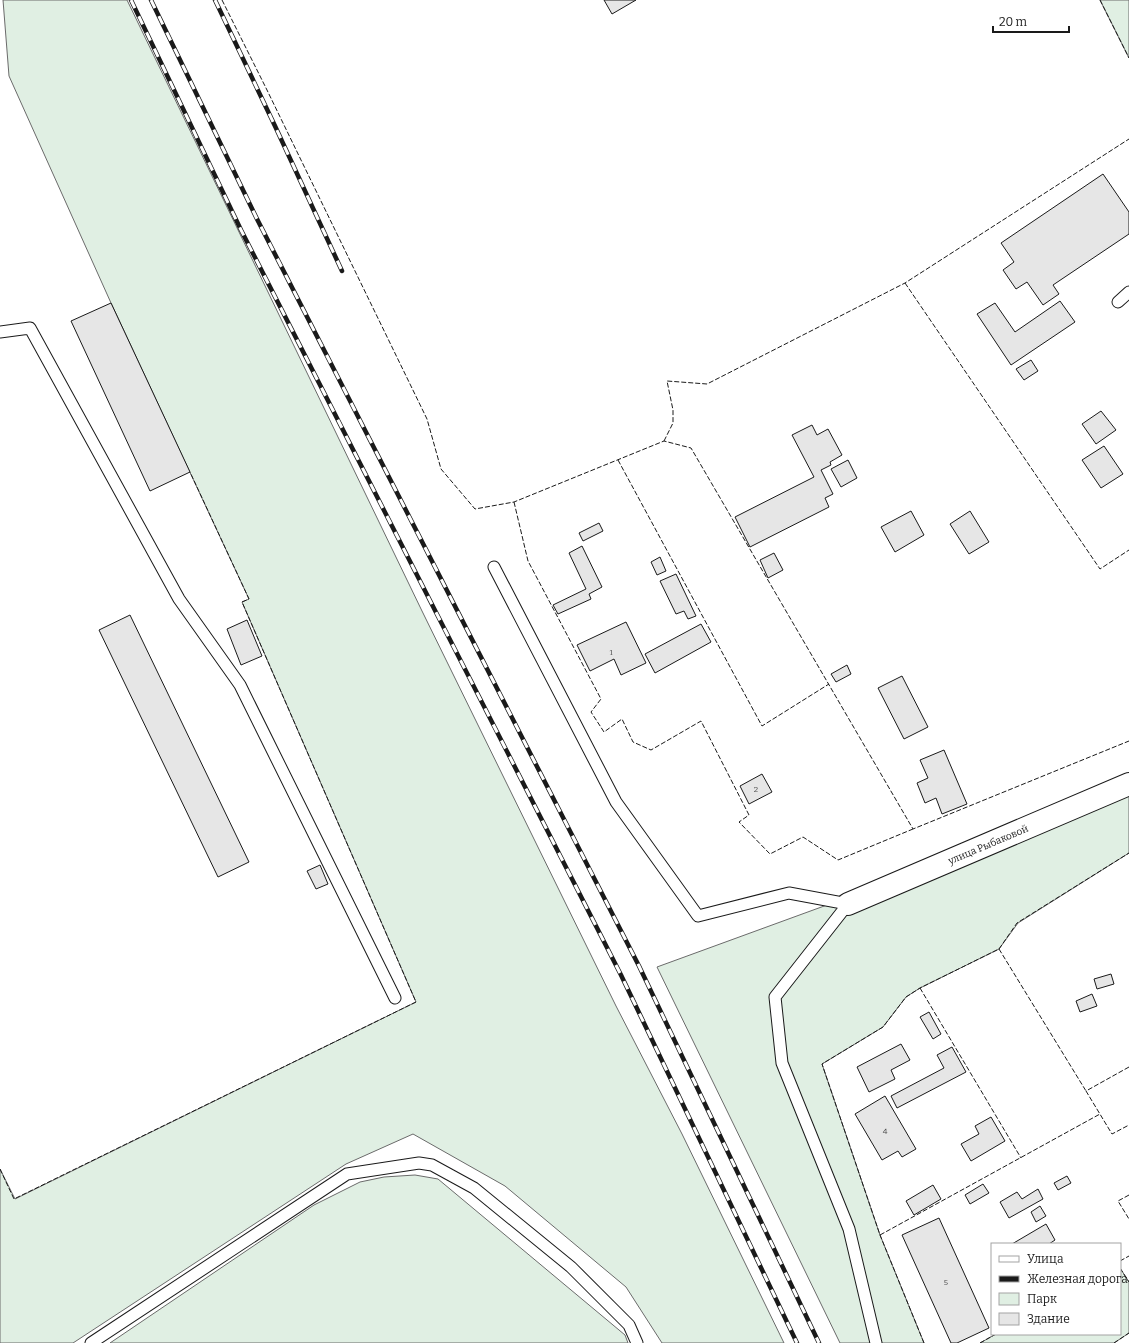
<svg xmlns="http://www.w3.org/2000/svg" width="1129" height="1343" font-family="Bitter,serif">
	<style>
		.green { fill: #e0efe3; stroke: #6a6a6a }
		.building { fill: #e6e6e6; stroke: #1a1a1a }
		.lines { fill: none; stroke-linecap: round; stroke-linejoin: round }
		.service-casing { stroke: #1a1a1a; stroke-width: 13 }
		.minor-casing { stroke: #1a1a1a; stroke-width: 24 }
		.service { stroke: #fff; stroke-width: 11 }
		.minor { stroke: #fff; stroke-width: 22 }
		.rail-casing { stroke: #1a1a1a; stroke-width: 4.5 }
		.rail { stroke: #fff; stroke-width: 3; stroke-dasharray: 9; stroke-linecap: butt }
		.fence { stroke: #1a1a1a; stroke-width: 1; stroke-dasharray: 5 2; stroke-linecap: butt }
		.labels { text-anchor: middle; stroke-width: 3; stroke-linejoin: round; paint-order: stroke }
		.number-label { font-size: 8px; fill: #4d4d4d }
		.street-label { font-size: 10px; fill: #1a1a1a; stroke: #fff }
	</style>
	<rect width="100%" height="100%" fill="#fff"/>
	<g class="green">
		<path d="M3 0H127L422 611 616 1006 682 1134 784 1343H662L626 1287 505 1186 413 1134 346 1164 73 1343H0V1169L15 1199 416 1002 242 602 249 599 111 303 9 76Z"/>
		<path d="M1100 0H1129V58Z"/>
		<path d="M1129 783V853L1018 923 999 949 920 988 906 997 883 1027 822 1064 880 1235 924 1343H840L657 967 879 886Z"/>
		<path d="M415 1175 438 1179 625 1335 628 1343H110L314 1205 360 1182 384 1177Z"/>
		<path d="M1120 1268 1129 1282V1333L1114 1343H980L996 1334H1120Z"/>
	</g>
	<g class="building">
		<path d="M604 0H636L612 14Z"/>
		<path d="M1103 174 1129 212V234L1053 285 1059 294 1043 305 1027 282 1016 289 1003 270 1014 262 1001 243Z"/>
		<path d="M1060 301 1075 322 1011 365 977 314 995 303 1015 332Z"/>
		<path d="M111 303 190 472 150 491 71 321Z"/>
		<path d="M1031 360 1038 371 1024 380 1016 369Z"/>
		<path d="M1101 411 1116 430 1096 444 1082 424Z"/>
		<path d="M812 425 817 435 828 429 842 455 830 462 831 465 821 470 833 494 825 498 829 507 750 547 735 517 814 477 792 435Z"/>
		<path d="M1104 446 1123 474 1101 488 1082 460Z"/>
		<path d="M848 460 857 478 841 487 831 469Z"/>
		<path d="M911 511 924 535 895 552 881 527Z"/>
		<path d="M970 511 989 542 969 554 950 524Z"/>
		<path d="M599 523 603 531 583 541 579 533Z"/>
		<path d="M582 546 602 587 589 594 591 599 558 614 553 605 586 589 569 553Z"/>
		<path d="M774 553 783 570 768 578 760 560Z"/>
		<path d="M660 557 666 571 657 575 651 562Z"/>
		<path d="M676 574 696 616 688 619 684 611 676 614 660 581Z"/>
		<path d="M130 615 249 862 218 877 99 630Z"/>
		<path d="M247 620 262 656 241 665 227 629Z"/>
		<path d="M626 622 646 663 621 675 614 659 590 671 577 645Z"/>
		<path d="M701 624 711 642 655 673 645 654Z"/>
		<path d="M847 665 851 674 836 682 831 674Z"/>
		<path d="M902 676 928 727 904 739 878 688Z"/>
		<path d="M944 750 967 804 942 814 936 798 925 803 917 783 928 778 920 760Z"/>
		<path d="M762 774 772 792 749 804 740 786Z"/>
		<path d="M320 865 328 884 316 889 307 871Z"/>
		<path d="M1111 974 1114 984 1097 989 1094 979Z"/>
		<path d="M1092 994 1097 1006 1080 1012 1076 1001Z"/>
		<path d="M929 1012 941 1034 933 1039 920 1017Z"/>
		<path d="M901 1044 910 1060 891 1070 895 1079 869 1092 857 1067Z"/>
		<path d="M952 1047 966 1072 897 1108 891 1096 944 1068 937 1055Z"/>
		<path d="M885 1096 916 1149 902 1157 898 1151 882 1160 855 1114Z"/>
		<path d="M991 1117 1005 1141 971 1161 961 1144 979 1134 975 1126Z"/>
		<path d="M1067 1176 1071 1183 1058 1190 1054 1183Z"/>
		<path d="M983 1184 989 1193 970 1204 965 1195Z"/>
		<path d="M933 1185 941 1199 914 1215 906 1201Z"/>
		<path d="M1038 1189 1043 1199 1009 1218 1000 1202 1017 1192 1022 1199Z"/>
		<path d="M1040 1206 1046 1216 1036 1222 1031 1212Z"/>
		<path d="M939 1218 989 1328 957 1343H951L902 1235Z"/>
		<path d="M1046 1224 1055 1240 1049 1244H1012Z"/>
	</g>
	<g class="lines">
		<g class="service-casing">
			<g id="service">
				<path d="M1118 302 1129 292"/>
				<path d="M0 332 30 328 179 599 240 685 395 998"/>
				<path d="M494 567 616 802 698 916 789 893 848 904 775 997 782 1063 849 1229 876 1343"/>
				<path d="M91 1343 347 1174 419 1163 432 1165 474 1188 571 1267 629 1325 637 1343"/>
			</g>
		</g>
		<g class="minor-casing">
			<path id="minor" d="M848 904 1129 784"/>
		</g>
		<use href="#service" class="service"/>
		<use href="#minor" class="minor"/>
		<g class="rail-casing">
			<g id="rail">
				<path d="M131 0 241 230 621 975 797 1343"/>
				<path d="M151 0 257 219 639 966 819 1343"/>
				<path d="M215 0 275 126 342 271"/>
			</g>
		</g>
		<use href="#rail" class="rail"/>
		<g class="fence">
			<path d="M222 0 266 88 427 419 441 469 475 509 514 502 664 441 691 448 913 829 1129 741"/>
			<path d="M1100 0 1129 58"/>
			<path d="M905 283 1100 569 1129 550"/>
			<path d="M664 441 673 423V410L667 381 707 384 905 283 1129 139"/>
			<path d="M618 460 762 726 829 684"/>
			<path d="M514 502 528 561 601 699 591 712 604 732 622 719 633 742 651 750 701 721 749 815 739 822 770 854 803 837 838 860 913 829"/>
			<path d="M999 949 1086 1091"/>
			<path d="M920 988 1021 1158"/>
			<path d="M1129 1067 1086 1091 1112 1134 1129 1125"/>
			<path d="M0 1169 14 1199 416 1002 242 602 249 599 190 472"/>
			<path d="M1129 1195 1118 1201 1129 1219"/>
			<path d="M880 1235 1100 1114"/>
			<path d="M1120 1261 1129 1256"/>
			<path d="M1120 1268 1129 1282"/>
			<path d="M924 1343 880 1235 822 1064 883 1027 906 997 920 988 999 949 1017 923 1129 853"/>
			<path d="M980 1343 996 1334"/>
			<path d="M1114 1343 1129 1333"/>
		</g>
	</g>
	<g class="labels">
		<g class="number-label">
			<text x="611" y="655">1</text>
			<text x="756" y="792">2</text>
			<text x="885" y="1134">4</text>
			<text x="946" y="1285">5</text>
		</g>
		<g class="street-label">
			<text transform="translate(988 844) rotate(-23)" y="4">улица Рыбаковой</text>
		</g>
	</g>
	<rect x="991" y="1243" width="130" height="92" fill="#ffffff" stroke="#a3a3a3"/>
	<rect x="999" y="1256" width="20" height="6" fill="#ffffff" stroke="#a3a3a3"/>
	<text x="1027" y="1263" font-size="12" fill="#1a1a1a">Улица</text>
	<rect x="999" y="1276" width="20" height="6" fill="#1a1a1a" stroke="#a3a3a3"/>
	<text x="1027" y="1283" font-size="12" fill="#1a1a1a">Железная дорога</text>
	<rect x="999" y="1293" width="20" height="12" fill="#e0efe3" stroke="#a3a3a3"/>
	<text x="1027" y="1303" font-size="12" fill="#1a1a1a">Парк</text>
	<rect x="999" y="1313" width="20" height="12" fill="#e6e6e6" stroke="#a3a3a3"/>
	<text x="1027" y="1323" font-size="12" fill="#1a1a1a">Здание</text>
	<path d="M993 26v6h76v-6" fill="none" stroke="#1a1a1a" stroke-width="2"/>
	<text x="999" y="26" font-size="12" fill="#1a1a1a" stroke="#ffffff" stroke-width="3" paint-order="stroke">20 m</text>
</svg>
